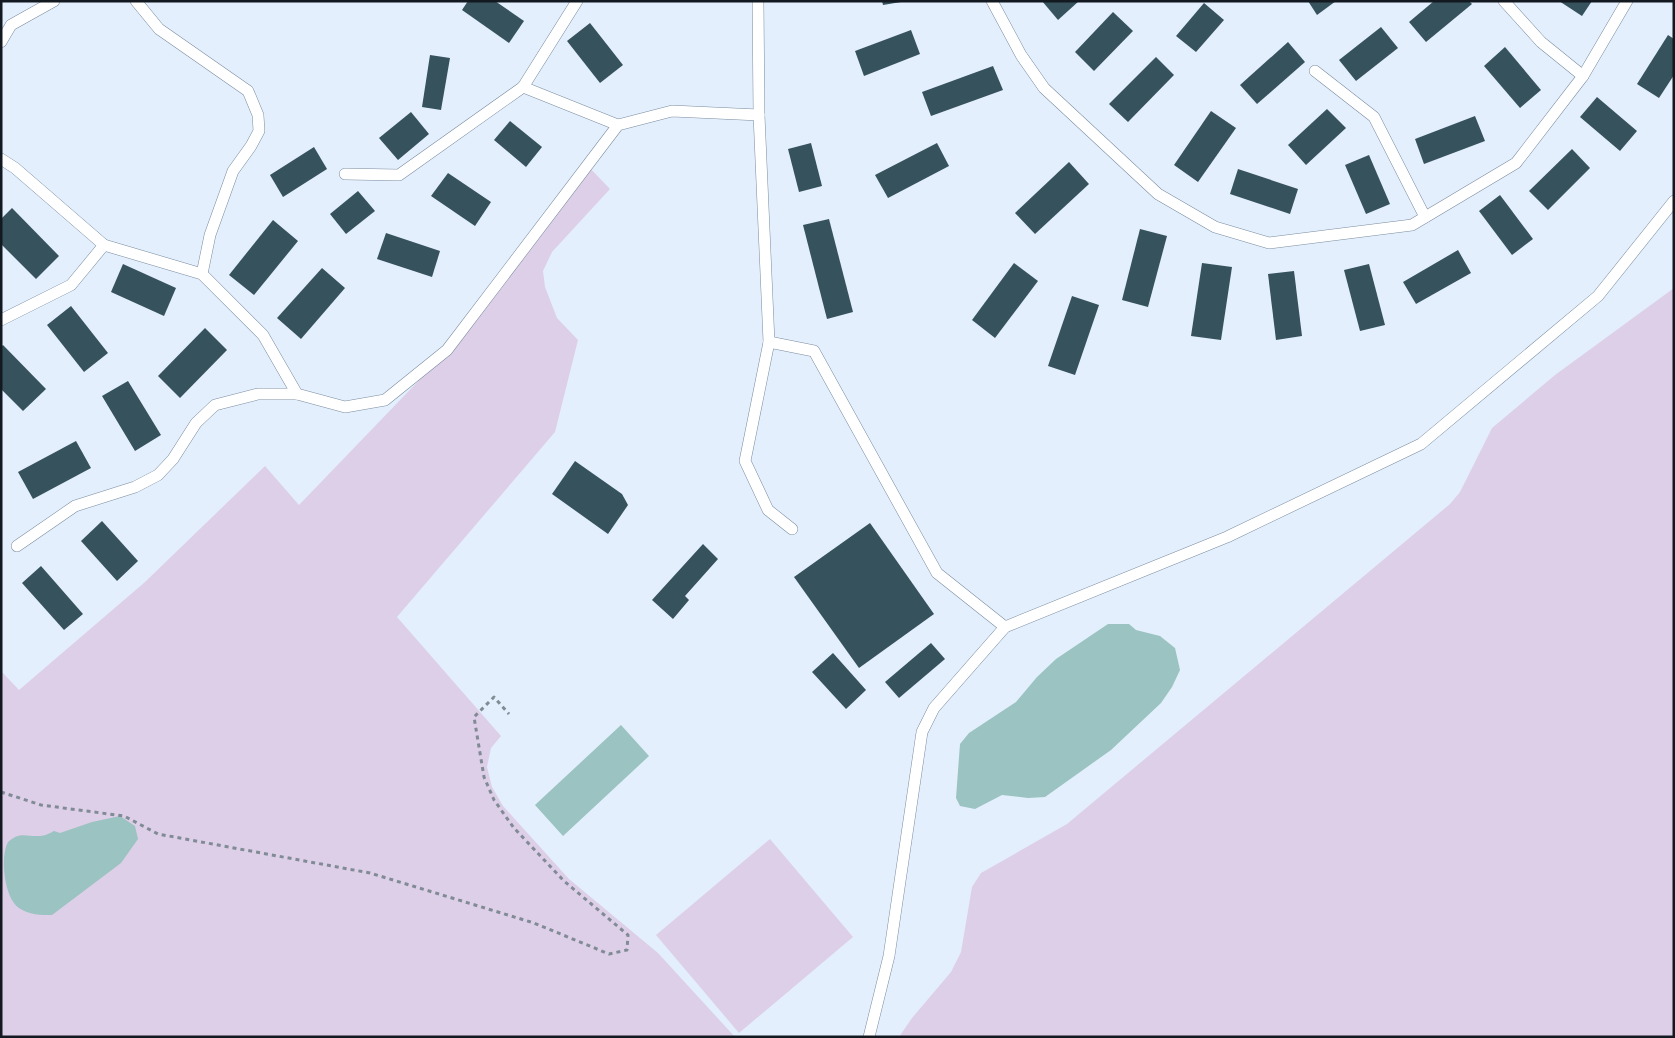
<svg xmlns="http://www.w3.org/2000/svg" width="1675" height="1038" font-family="Literata,serif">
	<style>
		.green { fill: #decfe8 }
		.water { fill: #9ac3c1 }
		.building { fill: #36525c }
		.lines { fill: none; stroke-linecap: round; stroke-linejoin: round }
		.lane-casing { stroke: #7a8ca0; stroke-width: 12 }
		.path { stroke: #818b96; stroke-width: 3; stroke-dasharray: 4 4; stroke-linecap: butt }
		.lane { stroke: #fff; stroke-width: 11 }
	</style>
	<rect width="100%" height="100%" fill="#e3effc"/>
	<g class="green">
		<path d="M586 164 610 189 552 252 543 271 545 287 557 318 578 340 555 432 397 617 501 736 491 748 487 767 492 787 503 806 569 879 658 953 735 1037H1V671L19 690 145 582 265 466 299 505 428 371Z"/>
		<path d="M1674 288V1037H899L912 1018 951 972 961 952 972 887 981 873 1067 824 1450 504 1460 492 1492 428 1555 375Z"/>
		<path d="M770 839 853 937 739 1033 656 935Z"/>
	</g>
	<g class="water">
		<path d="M1108 624H1129L1136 630 1160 636 1175 648 1180 670 1172 687 1161 703 1111 750 1045 797 1028 798 1002 795 975 809 960 806 956 798 960 744 969 733 1016 702 1037 677 1056 659Z"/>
		<path d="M621 725 649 756 563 836 535 805Z"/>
		<path d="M120 816 135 826 138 839 121 863 52 915C41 915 29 915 19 908 4 898 0 856 8 842 20 831 27 837 40 836 45 836 50 833 54 831L60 833 92 822Z"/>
	</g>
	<g class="building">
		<path d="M468 1H495L524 21 509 43 462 10Z"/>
		<path d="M882 1H901V2L883 5Z"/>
		<path d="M1042 1H1079L1058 20Z"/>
		<path d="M1308 1H1336L1317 15Z"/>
		<path d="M1434 1H1469L1472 4 1426 42 1409 22Z"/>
		<path d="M1559 1H1592L1582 16Z"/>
		<path d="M1204 3 1224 20 1196 52 1176 36Z"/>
		<path d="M1113 12 1133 31 1094 71 1075 52Z"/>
		<path d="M590 23 623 65 600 83 567 41Z"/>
		<path d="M1381 27 1398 48 1356 81 1339 60Z"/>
		<path d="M911 30 920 54 864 76 855 51Z"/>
		<path d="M1668 35 1674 39V75L1659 98 1637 84Z"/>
		<path d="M1288 42 1305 62 1257 104 1240 85Z"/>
		<path d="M1505 47 1541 90 1520 108 1484 66Z"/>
		<path d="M430 55 450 58 441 110 422 107Z"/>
		<path d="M1156 57 1174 75 1128 122 1109 104Z"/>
		<path d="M993 66 1003 90 931 116 922 92Z"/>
		<path d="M1597 97 1637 131 1620 151 1580 117Z"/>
		<path d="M1327 109 1346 128 1306 165 1288 145Z"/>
		<path d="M1211 111 1236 128 1198 182 1174 165Z"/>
		<path d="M411 112 429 134 398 160 379 138Z"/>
		<path d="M1475 116 1485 141 1424 164 1415 139Z"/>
		<path d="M510 121 542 147 526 167 494 140Z"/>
		<path d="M811 143 822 186 799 192 788 149Z"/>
		<path d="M937 143 949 166 888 198 875 175Z"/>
		<path d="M314 147 327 169 283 197 270 175Z"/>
		<path d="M1572 149 1590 168 1548 210 1529 191Z"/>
		<path d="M1369 155 1390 204 1366 214 1345 165Z"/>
		<path d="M1069 162 1089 184 1035 234 1015 213Z"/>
		<path d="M1238 169 1298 189 1290 214 1230 194Z"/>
		<path d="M448 173 491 202 475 226 431 196Z"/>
		<path d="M358 191 375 211 346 234 330 214Z"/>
		<path d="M1500 195 1533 239 1512 255 1479 211Z"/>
		<path d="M12 208 59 256 36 279 1 244V219Z"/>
		<path d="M829 219 853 312 827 319 803 225Z"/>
		<path d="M273 220 298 241 254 295 229 275Z"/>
		<path d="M1140 229 1167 236 1148 307 1122 300Z"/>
		<path d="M386 233 440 251 432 277 377 259Z"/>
		<path d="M1458 250 1471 273 1416 304 1403 282Z"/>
		<path d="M1014 263 1038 281 995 338 972 320Z"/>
		<path d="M1202 263 1232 267 1221 340 1191 336Z"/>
		<path d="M123 264 176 288 164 316 111 292Z"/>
		<path d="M1369 264 1385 325 1360 331 1344 270Z"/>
		<path d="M322 268 345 288 301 339 277 318Z"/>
		<path d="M1294 271 1302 336 1276 340 1268 274Z"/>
		<path d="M1072 296 1099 305 1075 375 1048 366Z"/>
		<path d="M71 306 108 353 84 372 47 325Z"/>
		<path d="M205 328 227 350 180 398 158 376Z"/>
		<path d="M3 345 46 389 23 411 1 389V347Z"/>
		<path d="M128 381 161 435 135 451 102 396Z"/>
		<path d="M76 441 91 468 33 499 18 472Z"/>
		<path d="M575 461 622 494 628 505 608 534 552 494Z"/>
		<path d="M102 521 138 561 117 581 81 541Z"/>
		<path d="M870 523 934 614 859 668 794 577Z"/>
		<path d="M703 544 718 559 685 596 689 600 673 619 652 600Z"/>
		<path d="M41 566 83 614 64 630 22 583Z"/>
		<path d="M931 643 945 659 899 698 885 682Z"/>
		<path d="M833 653 866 690 846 709 812 672Z"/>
	</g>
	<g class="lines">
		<g class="lane-casing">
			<g id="lane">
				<path d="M136 1 159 29 248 91 258 115 259 131 251 146 233 171 210 235 202 274"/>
				<path d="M758 1 759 115 769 342 745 461 768 510 792 529"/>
				<path d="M992 1 1021 55 1044 88 1158 194 1215 227 1269 243 1412 225 1516 163 1583 76 1627 1"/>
				<path d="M1504 1 1541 42 1583 76"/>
				<path d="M1 42 11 25 54 1"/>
				<path d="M1315 71 1374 117 1425 217"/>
				<path d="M523 87 577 1"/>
				<path d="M1 159 15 168 104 245 202 274 263 335 297 394 345 407 385 400 447 350 618 125 672 111 759 115"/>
				<path d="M345 174 399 175 523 87 618 125"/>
				<path d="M1 320 71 285 104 245"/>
				<path d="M769 342 814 351 937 573 1005 627 1227 537 1421 444 1598 296 1674 201"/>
				<path d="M17 546 75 506 135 487 158 475 173 459 196 423 215 405 258 394H297"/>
				<path d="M869 1037 889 956 922 732 934 708 1005 627"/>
			</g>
		</g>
		<path class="path" d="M1 792 41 805 124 816 158 834 370 873 534 923 609 954 627 950 628 935 564 881 514 828 494 800 484 777 474 717 494 697 509 714"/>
		<use href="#lane" class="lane"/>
	</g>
	<rect width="1675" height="1038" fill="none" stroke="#121921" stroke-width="5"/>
</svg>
